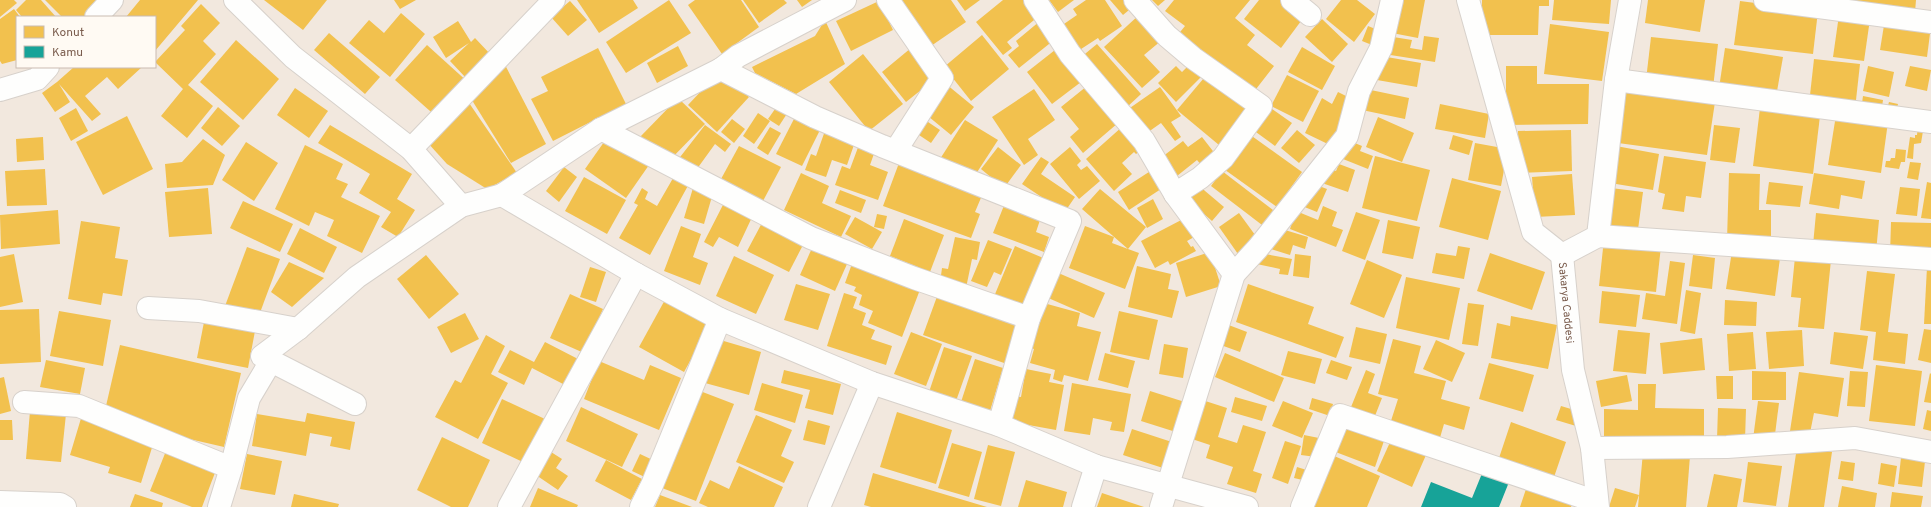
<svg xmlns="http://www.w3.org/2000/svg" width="1931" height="507" font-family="Overpass,sans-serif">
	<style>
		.residential { fill: #f2e8de; fill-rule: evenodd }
		.homes { fill: #f2c14e }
		.public { fill: #17a398 }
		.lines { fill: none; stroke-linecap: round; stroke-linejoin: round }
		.minor-casing { stroke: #d7d1cb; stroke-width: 24 }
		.minor { stroke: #fefefd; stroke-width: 22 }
		.labels { text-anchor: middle; stroke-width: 4; stroke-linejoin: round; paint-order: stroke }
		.street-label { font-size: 11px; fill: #7a5c4d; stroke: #fffaf3 }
	</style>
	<rect width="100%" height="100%" fill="#f9f5f0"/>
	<path class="residential" d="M0 0H1931V507H0ZM17 17H155V67H17Z"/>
	<g class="homes">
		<path d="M0 0H14L17 3 0 17Z"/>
		<path d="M26 0H41L56 17H22L16 10Z"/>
		<path d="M45 0H96L98 3 85 17H62Z"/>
		<path d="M140 0H198L155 51V17H126Z"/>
		<path d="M264 0H327L303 30Z"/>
		<path d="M394 0H416L400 9Z"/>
		<path d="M577 0H633L638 8 599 33Z"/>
		<path d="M669 0 691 33 626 73 606 42Z"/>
		<path d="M695 0H741L759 27 722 54 688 5Z"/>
		<path d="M743 0H784L787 3 759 23Z"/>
		<path d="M797 0H812L802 7Z"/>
		<path d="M896 0H951L966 22 928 48Z"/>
		<path d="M957 0H980L965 11Z"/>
		<path d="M1003 0H1026L1039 16 1007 42 1012 48 1003 55 976 22Z"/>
		<path d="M1049 0H1074L1058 12Z"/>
		<path d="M1086 0H1105L1122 26 1100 41 1098 38 1078 51 1061 26 1077 15 1073 9Z"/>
		<path d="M1110 0H1130L1135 5 1123 15Z"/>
		<path d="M1152 0H1165L1158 6Z"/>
		<path d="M1174 0H1250L1235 18 1255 35 1247 45 1274 66 1253 93 1176 37 1185 26 1165 11Z"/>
		<path d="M1259 0H1282L1304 17 1281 48 1244 19Z"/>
		<path d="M1341 0H1357L1375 14 1354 42 1326 19Z"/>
		<path d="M1398 0H1425L1418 38 1392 33Z"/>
		<path d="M1482 0H1549V6H1539L1538 35H1482Z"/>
		<path d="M1554 0H1611L1609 24 1552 20Z"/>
		<path d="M1648 0H1705L1700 32 1645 23Z"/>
		<path d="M1853 0H1916L1915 12 1852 6Z"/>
		<path d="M570 1 587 20 568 36 551 17Z"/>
		<path d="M879 1 893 30 851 51 836 21Z"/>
		<path d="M1740 1 1818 11 1813 54 1734 45Z"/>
		<path d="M201 4 220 23 203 41 216 54 188 85 213 106 187 138 161 116 183 89 155 62 185 30 181 26Z"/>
		<path d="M14 9 20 17H17V60L2 64 0 61V19Z"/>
		<path d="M401 13 425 34 390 77 349 43 369 20 384 33Z"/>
		<path d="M1139 15 1162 40 1144 55 1160 72 1142 88 1104 47Z"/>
		<path d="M1839 15 1870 19 1864 61 1833 57Z"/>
		<path d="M1322 19 1348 44 1332 62 1305 37Z"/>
		<path d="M1885 19 1931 26 1927 57 1880 50Z"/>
		<path d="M825 20 845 64 796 94 755 73 752 67 815 36Z"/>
		<path d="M458 21 471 42 475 38 491 55 466 78 450 61 469 43 446 58 433 37Z"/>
		<path d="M1040 21 1054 40 1019 68 1008 55 1019 46 1016 41Z"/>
		<path d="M1550 24 1609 32 1602 81 1544 74Z"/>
		<path d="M1368 26 1383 32 1377 47 1362 41Z"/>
		<path d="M329 33 380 77 365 94 314 50Z"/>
		<path d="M982 35 1009 69 971 101 944 67Z"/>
		<path d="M1387 36 1412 40 1410 48 1422 50 1424 36 1439 38 1435 62 1384 54Z"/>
		<path d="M1651 37 1718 44 1713 88 1646 80Z"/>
		<path d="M236 40 279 79 243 120 200 82Z"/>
		<path d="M1097 44 1141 94 1125 109 1080 58Z"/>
		<path d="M427 45 470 84 439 119 395 80Z"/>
		<path d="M678 46 688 66 657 83 647 63Z"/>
		<path d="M1302 47 1335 66 1322 90 1288 72Z"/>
		<path d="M598 48 626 104 553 141 531 99 548 91 541 77Z"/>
		<path d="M911 48 936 78 906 102 882 72Z"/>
		<path d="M1725 48 1783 57 1776 97 1719 88Z"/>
		<path d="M1055 50 1081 82 1052 104 1027 72Z"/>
		<path d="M863 54 903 104 869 131 829 82Z"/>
		<path d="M1381 56 1421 63 1417 87 1377 80Z"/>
		<path d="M1814 59 1860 64 1855 109 1809 104Z"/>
		<path d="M503 61 546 144 511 163 470 97Z"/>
		<path d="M1192 62 1204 74 1176 102 1158 83 1176 66 1182 72Z"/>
		<path d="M1506 66H1537V84H1589L1588 124 1506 125Z"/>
		<path d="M1868 66 1894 72 1889 97 1863 91Z"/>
		<path d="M1910 66 1931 70 1927 91 1905 86Z"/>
		<path d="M74 67H142L118 89 107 77 85 96 101 114 92 121 59 84 70 102 55 112 42 93 57 82Z"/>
		<path d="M720 71 749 97 717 132 688 105Z"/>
		<path d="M1209 72 1251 108 1219 145 1177 110Z"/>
		<path d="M1287 75 1319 91 1303 122 1271 106Z"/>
		<path d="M946 84 974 107 951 135 923 112Z"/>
		<path d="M1087 86 1118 123 1083 153 1070 137 1079 129 1061 107Z"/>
		<path d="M1160 87 1181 116 1171 122 1181 137 1175 141 1161 123 1144 135 1127 110Z"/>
		<path d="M1626 87 1715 102 1707 155 1618 143Z"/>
		<path d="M295 88 328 111 309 138 277 115Z"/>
		<path d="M1034 89 1055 120 1028 139 1038 155 1024 165 992 117Z"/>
		<path d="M1366 89 1409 98 1405 119 1362 110Z"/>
		<path d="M1338 92 1354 100 1332 146 1305 133 1322 98 1332 104Z"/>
		<path d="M1863 96 1883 100 1881 113 1861 110Z"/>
		<path d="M678 98 705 124 667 163 640 137Z"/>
		<path d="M467 100 517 173 487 189 447 164 427 142Z"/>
		<path d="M780 102 790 109 779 126 768 119Z"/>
		<path d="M1889 102 1898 104 1896 112 1887 109Z"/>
		<path d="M1265 104 1292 123 1275 146 1249 127Z"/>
		<path d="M1440 104 1489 114 1485 138 1435 129Z"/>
		<path d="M218 107 240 126 222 146 201 128Z"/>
		<path d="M76 108 88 131 71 141 59 118Z"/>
		<path d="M1760 108 1820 116 1813 174 1753 166Z"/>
		<path d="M758 113 770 121 754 144 743 136Z"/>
		<path d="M796 115 821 128 802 166 776 154Z"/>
		<path d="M1836 115 1888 122 1881 173 1828 165Z"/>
		<path d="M127 116 153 169 103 195 76 142Z"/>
		<path d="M1378 117 1414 133 1402 162 1366 147Z"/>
		<path d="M922 118 940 130 931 143 913 131Z"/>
		<path d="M732 119 745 129 734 143 721 132Z"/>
		<path d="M965 120 998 140 972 180 940 159Z"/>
		<path d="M330 125 412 174 397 199 415 210 398 237 381 227 391 212 359 193 370 174 318 143Z"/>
		<path d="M705 125 731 144 725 152 715 144 694 173 677 161Z"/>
		<path d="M1714 125 1740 128 1735 163 1710 160Z"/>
		<path d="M1918 125H1924L1921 143 1914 144 1913 159 1907 158 1910 137 1915 138V135H1917Z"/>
		<path d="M1123 126 1142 149 1136 154 1134 152 1122 163 1132 174 1114 191 1086 159Z"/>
		<path d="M770 127 781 133 768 155 757 148Z"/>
		<path d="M826 128 856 139 847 165 832 160 826 177 805 170 811 154 816 156Z"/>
		<path d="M1297 130 1315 145 1299 163 1281 148Z"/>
		<path d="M1571 130 1572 171 1519 173 1518 131Z"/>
		<path d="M1249 134 1302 172 1277 207 1221 167Z"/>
		<path d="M609 135 649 165 626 198 585 169Z"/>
		<path d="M1453 135 1473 141 1469 155 1449 149Z"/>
		<path d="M43 137 44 160 17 162 16 139Z"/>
		<path d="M1202 137 1216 155 1202 166 1197 160 1177 176 1162 157 1183 141 1188 147Z"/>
		<path d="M203 139 225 155 213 185 167 188 165 164 182 162Z"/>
		<path d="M1345 139 1362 146 1360 151 1373 156 1368 169 1338 157Z"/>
		<path d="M246 142 278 163 254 201 222 180Z"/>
		<path d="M860 142 876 148 870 165 888 172 878 200 835 185 842 166 850 169Z"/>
		<path d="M1475 143 1508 149 1501 186 1468 180Z"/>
		<path d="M305 145 343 164 336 179 348 184 341 197 380 216 362 253 327 236 334 220 315 212 309 226 275 209Z"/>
		<path d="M739 146 781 167 763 201 721 179Z"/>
		<path d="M1616 146 1659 154 1653 190 1610 183Z"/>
		<path d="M998 147 1021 165 1004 188 981 169Z"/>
		<path d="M1070 147 1081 161 1077 165 1081 170 1087 166 1100 181 1079 199 1050 164Z"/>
		<path d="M1896 149 1906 150 1905 162H1901L1899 169 1885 167 1886 161H1890L1891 158H1895Z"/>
		<path d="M1375 156 1430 170 1417 221 1362 208Z"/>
		<path d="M1664 156 1706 162 1701 198 1686 196 1684 212 1662 209 1665 194 1658 192Z"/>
		<path d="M1041 157 1049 162 1041 174 1075 197 1062 216 1041 202 1043 198 1022 184Z"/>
		<path d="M1910 162 1921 163 1918 180 1907 178Z"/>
		<path d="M899 163 983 193 975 212 980 214 971 238 883 206Z"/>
		<path d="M1339 164 1355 170 1348 192 1319 182 1324 166 1336 171Z"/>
		<path d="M564 167 577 177 559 202 546 191Z"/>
		<path d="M45 169 47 205 7 206 5 171Z"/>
		<path d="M1152 170 1164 187 1129 210 1118 192Z"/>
		<path d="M1222 171 1277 213 1266 228 1211 186Z"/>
		<path d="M676 173 690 182 650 255 619 238 638 205 634 203 642 188 648 192 645 199 657 206Z"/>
		<path d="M801 173 829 186 822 203 851 216 841 237 784 210Z"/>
		<path d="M1729 173 1760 174 1759 210H1771V242L1727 240Z"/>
		<path d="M1814 173 1865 181 1862 199 1841 195 1839 209 1809 204Z"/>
		<path d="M1572 174 1575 215 1535 217 1532 177Z"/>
		<path d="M584 177 626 200 607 234 565 211Z"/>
		<path d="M1452 178 1501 191 1488 240 1439 227Z"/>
		<path d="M1769 182 1803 186 1800 207 1766 204Z"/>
		<path d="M1927 182 1931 183V219L1921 218Z"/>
		<path d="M1311 183 1327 189 1317 212 1302 206Z"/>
		<path d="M1198 185 1224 207 1212 221 1187 199Z"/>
		<path d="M1900 187 1920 189 1917 216 1896 214Z"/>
		<path d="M208 188 212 234 169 237 165 192Z"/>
		<path d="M693 188 713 193 704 224 684 218Z"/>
		<path d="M1611 188 1643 192 1637 237 1606 233Z"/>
		<path d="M1100 189 1146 227 1128 249 1139 253 1125 289 1069 268 1085 226 1114 237 1112 243 1128 249 1082 209Z"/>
		<path d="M840 190 866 200 861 213 835 203Z"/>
		<path d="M726 199 754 213 738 247 719 237 713 247 704 242Z"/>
		<path d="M1153 199 1163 219 1147 228 1137 208Z"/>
		<path d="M243 201 293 224 280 252 230 228Z"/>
		<path d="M1005 203 1041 217 1036 232 1049 237 1044 252 993 233Z"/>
		<path d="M1323 206 1337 212 1332 226 1343 230 1336 247 1290 229 1296 211 1318 220Z"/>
		<path d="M58 210 60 244 1 249 0 215Z"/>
		<path d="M1356 212 1380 220 1365 260 1342 251Z"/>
		<path d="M1239 213 1258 239 1238 254 1219 227Z"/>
		<path d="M1816 213 1879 220 1876 252 1813 245Z"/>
		<path d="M877 214 887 216 884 229 874 227Z"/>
		<path d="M855 217 882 232 872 249 845 234Z"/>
		<path d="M1187 217 1196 236 1187 241 1191 247 1193 246 1196 251 1170 265 1168 261 1155 268 1141 241Z"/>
		<path d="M904 219 944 235 930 272 890 256Z"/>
		<path d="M1388 220 1420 227 1413 259 1382 253Z"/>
		<path d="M81 221 120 227 115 258 128 260 122 296 103 293 101 305 68 299Z"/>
		<path d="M763 221 804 243 789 272 747 251Z"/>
		<path d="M1891 222 1931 223V257L1890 255Z"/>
		<path d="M681 226 701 234 693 257 708 263 700 285 664 271Z"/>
		<path d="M1275 227 1308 237 1305 249 1293 245 1290 255 1268 248Z"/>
		<path d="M300 228 337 247 324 273 287 254Z"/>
		<path d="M955 237 980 242 977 260 972 259 966 288 940 283 942 268 948 269Z"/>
		<path d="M1604 239 1661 246 1656 292 1599 286Z"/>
		<path d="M988 240 1012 249 1001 275 994 272 987 287 971 281Z"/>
		<path d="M1015 246 1048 260 1026 313 993 299Z"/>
		<path d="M1458 246 1470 248 1464 279 1432 273 1436 253 1456 256Z"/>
		<path d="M247 247 280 259 258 318 225 306Z"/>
		<path d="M812 248 847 264 835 291 800 275Z"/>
		<path d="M1732 251 1780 258 1775 296 1726 289Z"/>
		<path d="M1210 252 1221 286 1186 297 1176 263Z"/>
		<path d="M1254 252 1292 259 1288 275 1279 274 1280 269 1252 263Z"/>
		<path d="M1490 253 1545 272 1532 310 1477 291Z"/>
		<path d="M14 254 23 302 0 307V257Z"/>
		<path d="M1295 254 1311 256 1309 278 1293 276Z"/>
		<path d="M426 255 459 294 429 319 397 279Z"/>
		<path d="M1693 255 1715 258 1712 289 1689 286Z"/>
		<path d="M734 256 774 275 756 314 716 296Z"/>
		<path d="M1795 257 1831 260 1824 329 1798 327 1801 298 1791 297Z"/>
		<path d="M1367 260 1402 275 1384 318 1350 304Z"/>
		<path d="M853 261 921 287 902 337 868 323 873 311 859 305 862 295 854 291 856 287 845 283Z"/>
		<path d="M1670 261 1685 263 1677 324 1642 319 1646 293 1665 296Z"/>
		<path d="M289 262 324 278 292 307 271 292Z"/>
		<path d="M1137 266 1171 274 1168 289 1179 291 1172 318 1128 307Z"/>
		<path d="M590 267 606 272 596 302 580 297Z"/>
		<path d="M1927 267H1931V324H1924Z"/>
		<path d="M1867 271 1895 274 1888 332 1908 334 1905 364 1873 360 1876 332 1860 330Z"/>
		<path d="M1056 272 1105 293 1094 318 1046 297Z"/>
		<path d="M1406 277 1460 288 1449 340 1396 328Z"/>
		<path d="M796 284 830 294 818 330 784 320Z"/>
		<path d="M1248 284 1314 307 1308 324 1344 337 1336 358 1236 322Z"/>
		<path d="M1686 290 1701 293 1695 334 1680 331Z"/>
		<path d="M939 291 1022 320 1007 364 923 335Z"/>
		<path d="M1602 291 1640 295 1636 327 1599 323Z"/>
		<path d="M844 293 857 297 853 308 866 313 862 325 875 330 871 339 892 346 886 365 827 346Z"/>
		<path d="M570 294 603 309 584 353 550 338Z"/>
		<path d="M666 298 711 323 684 372 639 347Z"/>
		<path d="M1725 300 1757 302 1756 326 1724 325Z"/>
		<path d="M1040 302 1080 313 1077 326 1101 332 1088 381 1064 375 1062 382 1053 379 1055 370 1030 363 1034 349 1029 347Z"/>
		<path d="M1468 303 1484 305 1478 346 1462 344Z"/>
		<path d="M39 309 41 362 0 364V310Z"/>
		<path d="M59 311 111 320 103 366 50 356Z"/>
		<path d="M1119 311 1158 320 1149 360 1110 352Z"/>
		<path d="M465 313 479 339 451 353 437 327Z"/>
		<path d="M1511 316 1557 325 1548 369 1491 358 1497 323 1510 326Z"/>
		<path d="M204 322 255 331 248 368 197 358Z"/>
		<path d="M1226 324 1247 332 1240 352 1218 344Z"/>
		<path d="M1356 327 1387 334 1380 364 1349 357Z"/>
		<path d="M1924 329 1931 330V363L1918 360Z"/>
		<path d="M1618 330 1650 333 1646 374 1613 371Z"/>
		<path d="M1802 330 1804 366 1769 369 1766 332Z"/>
		<path d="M911 332 942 344 926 386 894 374Z"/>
		<path d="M1753 332 1756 369 1729 371 1727 334Z"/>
		<path d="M1834 332 1868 336 1863 369 1830 364Z"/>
		<path d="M486 335 505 346 491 374 508 383 478 439 435 417 455 380 461 383Z"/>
		<path d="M1702 338 1705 370 1663 374 1660 343Z"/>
		<path d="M717 339 761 352 749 395 705 383Z"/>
		<path d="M1393 339 1421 346 1414 373 1446 381 1441 399 1470 407 1464 430 1444 424 1439 441 1389 427 1398 399 1378 394Z"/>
		<path d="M1436 340 1465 353 1452 382 1423 369Z"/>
		<path d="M545 342 578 359 565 385 532 368 524 385 498 372 510 350 534 362Z"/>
		<path d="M1164 344 1188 348 1183 378 1159 374Z"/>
		<path d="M120 345 241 373 224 447 103 419Z"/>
		<path d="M944 347 972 356 956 401 929 392Z"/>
		<path d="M1288 351 1322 359 1315 384 1281 375Z"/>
		<path d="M1105 353 1135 361 1128 388 1098 380Z"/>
		<path d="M1225 353 1284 378 1274 402 1215 377Z"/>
		<path d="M975 359 1003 368 990 411 961 402Z"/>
		<path d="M46 360 85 368 80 394 40 387Z"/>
		<path d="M1331 360 1352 367 1347 380 1326 373Z"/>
		<path d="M599 361 644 380 650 365 681 378 659 430 584 399Z"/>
		<path d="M1489 363 1534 375 1523 412 1479 399Z"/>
		<path d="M1876 365 1922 371 1915 426 1869 421Z"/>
		<path d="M1026 369 1051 374 1049 382 1064 385 1056 430 1007 421 1012 396 1021 397Z"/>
		<path d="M784 370 841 384 833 415 805 408 810 390 781 383Z"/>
		<path d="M1366 370 1375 374 1368 393 1382 398 1373 421 1349 412Z"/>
		<path d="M1752 371 1786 372V400H1752Z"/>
		<path d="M1850 371 1868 372 1865 407 1847 406Z"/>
		<path d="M1799 372 1844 378 1838 417 1814 413 1810 433 1790 431Z"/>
		<path d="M1930 373 1931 374V403L1924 402Z"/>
		<path d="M1627 375 1632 401 1601 407 1596 381Z"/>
		<path d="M1716 376H1733V399H1717Z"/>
		<path d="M4 377 11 411 0 414V378Z"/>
		<path d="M762 383 803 395 795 423 754 410Z"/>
		<path d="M1072 383 1131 394 1124 432 1110 430 1112 422 1093 418 1090 435 1064 431Z"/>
		<path d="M1638 384H1656L1655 408 1704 409V444H1604V409L1638 410Z"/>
		<path d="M700 391 734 404 696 501 662 488Z"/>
		<path d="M1150 391 1188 403 1179 433 1141 421Z"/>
		<path d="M1235 397 1267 406 1262 421 1231 412Z"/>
		<path d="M1196 398 1227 408 1218 437 1237 443 1243 425 1266 432 1253 471 1262 474 1256 493 1227 484 1233 467 1206 458 1210 445 1183 436Z"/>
		<path d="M1312 398 1333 404 1330 416 1309 409Z"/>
		<path d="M502 399 545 419 525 463 482 443Z"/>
		<path d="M1283 401 1313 413 1302 438 1272 426Z"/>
		<path d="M1758 401 1779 403 1774 442 1753 439Z"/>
		<path d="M1561 406 1581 412 1576 426 1556 420Z"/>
		<path d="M581 407 638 434 622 467 566 441Z"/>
		<path d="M1718 408 1746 409 1745 440 1717 439Z"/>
		<path d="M1927 410 1931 411V431L1923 429Z"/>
		<path d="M30 411 66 414 61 462 26 459Z"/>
		<path d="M897 412 952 430 936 484 880 467Z"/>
		<path d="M307 413 355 422 350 450 330 446 332 437 310 433 306 456 252 446 257 414 305 422Z"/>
		<path d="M82 415 155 438 141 483 108 473 110 467 70 455Z"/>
		<path d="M756 415 792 430 781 456 794 462 784 483 736 462Z"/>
		<path d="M0 420H12L13 440H0Z"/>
		<path d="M808 420 830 426 825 445 803 440Z"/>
		<path d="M1344 420 1386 435 1375 467 1333 451Z"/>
		<path d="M1511 422 1566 442 1553 480 1498 461Z"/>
		<path d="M1132 429 1175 443 1166 469 1123 455Z"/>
		<path d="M1304 435 1319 438 1316 457 1301 455Z"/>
		<path d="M442 437 490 460 468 507H451L417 490Z"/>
		<path d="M1391 440 1426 455 1412 487 1377 471Z"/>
		<path d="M1285 441 1301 446 1288 484 1272 478Z"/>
		<path d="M952 443 982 452 969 497 938 488Z"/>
		<path d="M988 445 1015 452 1001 506 974 499Z"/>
		<path d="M1797 447 1832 452 1824 507H1788Z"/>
		<path d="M1902 449 1926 453 1922 487 1898 484Z"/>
		<path d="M166 451 216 470 202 507H192L150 491Z"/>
		<path d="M551 452 562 459 556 468 568 476 558 490 536 475Z"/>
		<path d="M1643 452 1690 456 1686 507H1638Z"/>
		<path d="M247 454 282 461 275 495 240 489Z"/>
		<path d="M640 454 657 462 649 479 632 471Z"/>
		<path d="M1332 455 1380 476 1367 507H1310Z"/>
		<path d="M606 460 642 479 631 500 595 481Z"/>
		<path d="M1841 461 1855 463 1853 481 1838 479Z"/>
		<path d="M1748 462 1782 466 1776 506 1743 502Z"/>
		<path d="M1881 463 1897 466 1894 487 1878 484Z"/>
		<path d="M739 466 783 487 774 507H708L699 503 710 480 729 489Z"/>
		<path d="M1297 467 1313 472 1311 482 1294 478Z"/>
		<path d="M873 473 987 507H871L864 505Z"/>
		<path d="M1714 474 1742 479 1737 507H1707Z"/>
		<path d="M1026 480 1067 492 1063 507H1018Z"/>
		<path d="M1527 486 1573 501 1571 507H1520Z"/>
		<path d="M1842 486 1877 493 1875 507H1838Z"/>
		<path d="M538 488 578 505 577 507H530Z"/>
		<path d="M1615 488 1639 495 1635 507H1609Z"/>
		<path d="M1892 492 1923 496 1921 507H1890Z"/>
		<path d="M1102 493 1144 507H1097Z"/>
		<path d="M135 494 163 503 162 507H130Z"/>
		<path d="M294 494 339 504 338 507H291Z"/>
		<path d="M660 495 692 507H655Z"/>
	</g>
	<path class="public" d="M1483 471 1509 482 1499 507H1421L1431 482 1472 498Z"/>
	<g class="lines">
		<g class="minor-casing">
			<g id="minor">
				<path d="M235 0 293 57 411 149 461 206"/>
				<path d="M888 0 942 78 896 150"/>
				<path d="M1035 0 1070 54 1144 141 1175 194 1234 274"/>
				<path d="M1135 0 1167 36 1193 58 1261 106 1223 158 1200 178 1175 194"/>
				<path d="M1292 0 1310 15"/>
				<path d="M1468 0 1533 232 1562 255"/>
				<path d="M1765 0 1931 22"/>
				<path d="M96 17 112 0"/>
				<path d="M721 69 815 117 882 146 1070 221 1029 318 999 425"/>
				<path d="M1616 80 1931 122"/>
				<path d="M0 90 37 79 48 67"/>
				<path d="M601 129 811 238 914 278 1029 318"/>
				<path d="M411 149 554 0"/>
				<path d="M502 195 636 274 720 319 872 383 999 425 1096 466 1247 507"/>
				<path d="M1598 236 1931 259"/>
				<path d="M1562 255 1598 236 1616 80 1630 0"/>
				<path id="s1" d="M1562 255 1573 370 1592 448 1598 507"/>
				<path d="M148 308 199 311 298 329"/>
				<path d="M271 361 355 404"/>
				<path d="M24 402 79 406 231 468"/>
				<path d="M1592 448 1727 447 1855 438 1931 452"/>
				<path d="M0 502 60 504 65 507"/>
				<path d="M219 507 231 468 249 398 271 361 262 356 298 329 357 277 461 206 502 195 601 129 721 69 738 56 845 0"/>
				<path d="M509 507 636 274"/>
				<path d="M641 507 652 485 720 319"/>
				<path d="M819 507 872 383"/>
				<path d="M1083 507 1096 466"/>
				<path d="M1161 507 1234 274 1258 248 1347 136 1359 91 1381 48 1392 0"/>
				<path d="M1302 507 1340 415 1597 502"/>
			</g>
		</g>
		<use href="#minor" class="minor"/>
	</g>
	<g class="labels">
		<g class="street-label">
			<text dy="4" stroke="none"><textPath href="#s1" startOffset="48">Sakarya Caddesi</textPath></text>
		</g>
	</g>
	<rect x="16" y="16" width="140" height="52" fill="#fffaf3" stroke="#cabbb1"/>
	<rect x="24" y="26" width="20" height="12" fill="#f2c14e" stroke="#cabbb1"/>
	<text x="52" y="36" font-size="12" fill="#7a5c4d">Konut</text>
	<rect x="24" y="46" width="20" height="12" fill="#17a398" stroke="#cabbb1"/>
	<text x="52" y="56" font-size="12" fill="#7a5c4d">Kamu</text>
</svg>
